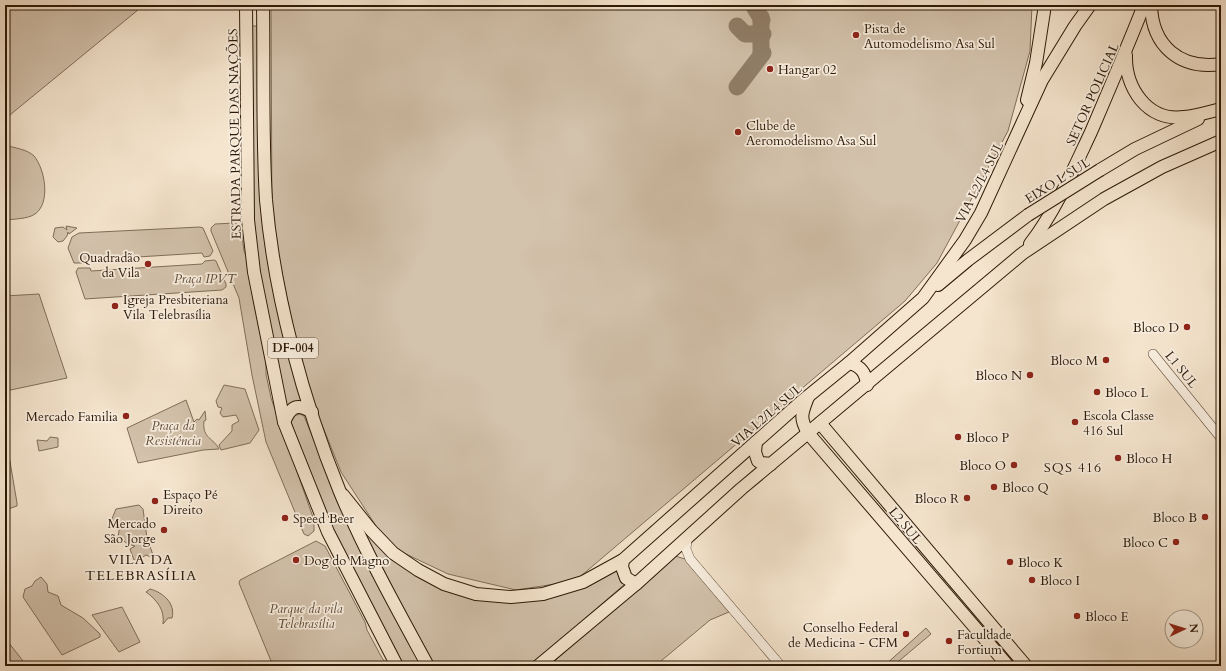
<svg xmlns="http://www.w3.org/2000/svg" width="1226" height="671" font-family="Cardo,serif">
	<style>
		.green { fill: #d3c2ac; stroke: #806e5a }
		.lines { fill: none; stroke-linecap: round; stroke-linejoin: round }
		.taxiway { stroke: #917f6a; stroke-width: 17 }
		.tertiary-casing { stroke: #5f4c39; stroke-width: 10 }
		.primary-casing { stroke: #2d1907; stroke-width: 14 }
		.trunk-casing { stroke: #2d1907; stroke-width: 14 }
		.tertiary { stroke: #f8eedf; stroke-width: 9 }
		.primary { stroke: #f5e5ce; stroke-width: 12 }
		.trunk { stroke: #f5e5ce; stroke-width: 12 }
		.primary-bridge-casing { stroke: #2d1907; stroke-width: 14; stroke-linecap: butt }
		.primary-bridge { stroke: #f5e5ce; stroke-width: 12 }
		.poi-dot { fill: #8f2418; stroke: #f8eedf; stroke-width: 1.5 }
		.labels { text-anchor: middle; stroke-width: 3.5; stroke-linejoin: round; paint-order: stroke }
		.shield { fill: #f8eedf; stroke: #6a5948; stroke-width: 1 }
		.shield-label { font-size: 12px; font-weight: bold; fill: #2d1907 }
		.poi-label { font-size: 13px; fill: #2d1907; stroke: #f8eedf; text-anchor: start }
		.street-label { font-size: 13px; fill: #2d1907; stroke: #f8eedf }
		.park-label { font-size: 13px; font-style: italic; fill: #5f4c39; stroke: #f8eedf }
		.neighbourhood-label { font-size: 14px; letter-spacing: 1px; fill: #2d1907; stroke: #f8eedf }
	</style>
	<rect width="100%" height="100%" fill="#f5e5ce"/>
	<filter id="stains"><feTurbulence type="fractalNoise" baseFrequency=".005" numOctaves="4"/><feColorMatrix values="0 0 0 0 .2 0 0 0 0 .09 0 0 0 0 .02 0 0 0 .5 -.17"/></filter>
	<radialGradient id="worn" r=".72"><stop offset=".6" stop-color="#630" stop-opacity="0"/><stop offset="1" stop-color="#630" stop-opacity=".3"/></radialGradient>
	<g class="green">
		<path d="M5 5H144L5 119Z"/>
		<path d="M271 5H1032L1030 51 1008 131 937 263 905 301 575 581 516 590 448 574 389 546 341 472 304 380 272 225Z"/>
		<path d="M251 26H258L265 240 271 277 302 403 286 408 254 250Z"/>
		<path d="M5 145C14 148 27 149 34 156 45 169 51 203 35 214 28 219 14 219 5 220Z"/>
		<path d="M235 223 241 227 244 251 249 263 266 351V374L271 398 314 520V531L308 536 304 534 266 442 252 375 239 298 211 231V228L215 224Z"/>
		<path d="M66 226 77 228 69 234 68 232 67 236 63 241 58 242 53 237 55 228 63 227 67 230Z"/>
		<path d="M200 227 203 228 213 251 210 256 204 257 202 253 89 260 88 263H74L68 248 72 237 79 233Z"/>
		<path d="M214 260 216 261 226 284V287L222 290 85 299 76 272 78 268H90L91 271 202 264 205 261Z"/>
		<path d="M39 294 67 378 6 391 5 296Z"/>
		<path d="M224 385 245 389 259 430 250 443 221 450 219 445 232 431V425L239 421 236 415 223 417 220 413 222 408 218 407 216 401Z"/>
		<path d="M186 400 194 422 197 419 199 420 205 411 206 420 204 421C202 439 214 438 219 449L203 450 138 463 127 428Z"/>
		<path d="M300 414 304 416C338 501 377 585 421 666H401L337 540 291 422 294 416Z"/>
		<path d="M5 432 17 503V506L5 510Z"/>
		<path d="M50 437 58 438V447L39 451 37 440 47 441Z"/>
		<path d="M139 505 143 509 147 538 153 555 151 557 146 555 138 560H134L130 549 135 546 128 544 118 537 120 525 111 521 116 509Z"/>
		<path d="M361 526 398 564 420 578 502 600 616 567 618 574 626 583 530 666H433Z"/>
		<path d="M316 541 325 546 365 622 367 630 382 658 389 666H273L239 583 240 580Z"/>
		<path d="M672 555 685 559 729 612 710 620 655 666H549Z"/>
		<path d="M41 577 47 584 48 592 58 596 61 605 83 618 100 634V637L62 655 23 597 25 589 32 586 35 581Z"/>
		<path d="M150 589C162 592 176 603 172 618H168L163 624C165 610 157 600 146 592Z"/>
		<path d="M122 607 140 642 119 652 92 615Z"/>
		<path d="M926 628 931 634 893 666H884Z"/>
		<path d="M5 638 27 666H5Z"/>
	</g>
	<g class="lines">
		<g class="taxiway">
			<path d="M753 5 762 20"/>
			<path d="M761 17V55"/>
			<path d="M737 26 745 34H763"/>
			<path d="M737 87 763 53"/>
		</g>
		<g class="tertiary-casing">
			<g id="tertiary">
				<path d="M1153 354 1221 438"/>
				<path d="M687 540 686 549 690 559 781 666"/>
			</g>
		</g>
		<g class="primary-casing">
			<g id="primary">
				<path d="M1151 5C1152 46 1180 70 1221 64"/>
				<path d="M1126 55C1125 87 1147 122 1184 117 1196 116 1209 112 1221 109"/>
				<path d="M1027 100 1036 63 1045 5"/>
				<path d="M1100 170 1135 149 1198 119"/>
				<path d="M1030 244C1056 210 1073 170 1091 132 1109 90 1127 48 1144 5"/>
				<path d="M938 285 968 260 1028 215"/>
				<path d="M849 363C861 366 866 373 867 385"/>
				<path d="M808 397C802 413 799 417 808 433L1008 666"/>
				<path d="M820 423 1026 666"/>
				<path d="M756 442 755 452 758 461 761 463 771 464"/>
				<path d="M343 495 371 530 393 553 418 570 444 584 476 594 511 597 543 594 583 582 623 560 801 402 849 363 923 298 965 240 981 213 1042 80 1075 26 1090 5"/>
				<path d="M623 560 622 567 626 578 636 584"/>
				<path d="M538 666 636 584 741 489 1023 253 1104 199 1162 167 1221 141"/>
			</g>
		</g>
		<g class="trunk-casing">
			<g id="trunk">
				<path d="M246 5 248 220 254 272 284 422 328 532 397 666"/>
				<path d="M263 5C264 70 262 135 266 200 274 295 304 404 340 492 365 552 397 609 428 666"/>
				<path d="M284 422C291 406 297 403 312 412"/>
			</g>
		</g>
		<use href="#tertiary" class="tertiary"/>
		<use href="#primary" class="primary"/>
		<use href="#trunk" class="trunk"/>
		<g class="primary-bridge-casing">
			<path id="primary-bridge" d="M1028 215 1100 170"/>
		</g>
		<use href="#primary-bridge" class="primary-bridge"/>
	</g>
	<g class="poi-dot">
		<circle cx="856" cy="35" r="4"/>
		<circle cx="770" cy="69" r="4"/>
		<circle cx="738" cy="132" r="4"/>
		<circle cx="148" cy="264" r="4"/>
		<circle cx="115" cy="306" r="4"/>
		<circle cx="1187" cy="327" r="4"/>
		<circle cx="1106" cy="360" r="4"/>
		<circle cx="1030" cy="375" r="4"/>
		<circle cx="1097" cy="392" r="4"/>
		<circle cx="126" cy="416" r="4"/>
		<circle cx="1075" cy="422" r="4"/>
		<circle cx="958" cy="437" r="4"/>
		<circle cx="1118" cy="458" r="4"/>
		<circle cx="1014" cy="465" r="4"/>
		<circle cx="994" cy="487" r="4"/>
		<circle cx="967" cy="498" r="4"/>
		<circle cx="155" cy="501" r="4"/>
		<circle cx="1205" cy="517" r="4"/>
		<circle cx="285" cy="518" r="4"/>
		<circle cx="164" cy="530" r="4"/>
		<circle cx="1176" cy="542" r="4"/>
		<circle cx="296" cy="560" r="4"/>
		<circle cx="1010" cy="562" r="4"/>
		<circle cx="1032" cy="580" r="4"/>
		<circle cx="1077" cy="616" r="4"/>
		<circle cx="906" cy="634" r="4"/>
		<circle cx="949" cy="641" r="4"/>
	</g>
	<g class="labels">
		<rect class="shield" x="268" y="338" width="50" height="20" rx="3"/>
		<g class="shield-label">
			<text x="293" y="352">DF-004</text>
		</g>
		<g class="poi-label">
			<text x="864" y="33">Pista de<tspan x="864" dy="15">Automodelismo Asa Sul</tspan></text>
			<text x="778" y="74">Hangar 02</text>
			<text x="746" y="130">Clube de<tspan x="746" dy="15">Aeromodelismo Asa Sul</tspan></text>
			<text x="140" y="262" text-anchor="end">Quadradão<tspan x="140" dy="15">da Vila</tspan></text>
			<text x="123" y="304">Igreja Presbiteriana<tspan x="123" dy="15">Vila Telebrasília</tspan></text>
			<text x="1179" y="332" text-anchor="end">Bloco D</text>
			<text x="1098" y="365" text-anchor="end">Bloco M</text>
			<text x="1022" y="380" text-anchor="end">Bloco N</text>
			<text x="1105" y="397">Bloco L</text>
			<text x="1083" y="420">Escola Classe<tspan x="1083" dy="15">416 Sul</tspan></text>
			<text x="118" y="421" text-anchor="end">Mercado Familia</text>
			<text x="966" y="442">Bloco P</text>
			<text x="1126" y="463">Bloco H</text>
			<text x="1006" y="470" text-anchor="end">Bloco O</text>
			<text x="1002" y="492">Bloco Q</text>
			<text x="163" y="499">Espaço Pé<tspan x="163" dy="15">Direito</tspan></text>
			<text x="959" y="503" text-anchor="end">Bloco R</text>
			<text x="1197" y="522" text-anchor="end">Bloco B</text>
			<text x="293" y="523">Speed Beer</text>
			<text x="156" y="528" text-anchor="end">Mercado<tspan x="156" dy="15">São Jorge</tspan></text>
			<text x="1168" y="547" text-anchor="end">Bloco C</text>
			<text x="304" y="565">Dog do Magno</text>
			<text x="1018" y="567">Bloco K</text>
			<text x="1040" y="585">Bloco I</text>
			<text x="1085" y="621">Bloco E</text>
			<text x="898" y="632" text-anchor="end">Conselho Federal<tspan x="898" dy="15">de Medicina - CFM</tspan></text>
			<text x="957" y="639">Faculdade<tspan x="957" dy="15">Fortium</tspan></text>
		</g>
		<g class="street-label">
			<text transform="translate(1092 94) rotate(-66)" y="5">SETOR POLICIAL</text>
			<text transform="translate(234 134) rotate(-91)" y="5">ESTRADA PARQUE DAS NAÇÕES</text>
			<text transform="translate(1057 180) rotate(-32)" y="5">EIXO L SUL</text>
			<text transform="translate(979 182) rotate(-63)" y="5">VIA L2/L4 SUL</text>
			<text transform="translate(1182 369) rotate(51)" y="5">L1 SUL</text>
			<text transform="translate(766 415) rotate(-41)" y="5">VIA L2/L4 SUL</text>
			<text transform="translate(906 525) rotate(50)" y="5">L2 SUL</text>
		</g>
		<g class="park-label">
			<text x="205" y="283">Praça IPVT</text>
			<text x="173" y="430">Praça da<tspan x="173" dy="15">Resistência</tspan></text>
			<text x="306" y="613">Parque da vila<tspan x="306" dy="15">Telebrasília</tspan></text>
		</g>
		<g class="neighbourhood-label">
			<text x="1073" y="472">SQS 416</text>
			<text x="141" y="564">VILA DA<tspan x="141" dy="16">TELEBRASÍLIA</tspan></text>
		</g>
	</g>
	<rect width="1226" height="671" fill="none" stroke="#f5e5ce" stroke-width="20"/>
	<rect x="6" y="6" width="1214" height="659" fill="none" stroke="#2d1907" stroke-width="2"/>
	<rect x="10" y="10" width="1206" height="651" fill="none" stroke="#2d1907"/>
	<g transform="translate(1184 629) rotate(86)"><circle r="19" fill="#f8eedf" stroke="#a79989"/>
	<path d="M0-3L7 15L0 10L-7 15Z" fill="#8f2418"/>
	<text y="-6" font-size="11" font-weight="bold" text-anchor="middle" fill="#2d1907">N</text>
	</g>
	<rect width="100%" height="100%" filter="url(#stains)"/>
	<rect width="100%" height="100%" fill="url(#worn)"/>
</svg>
